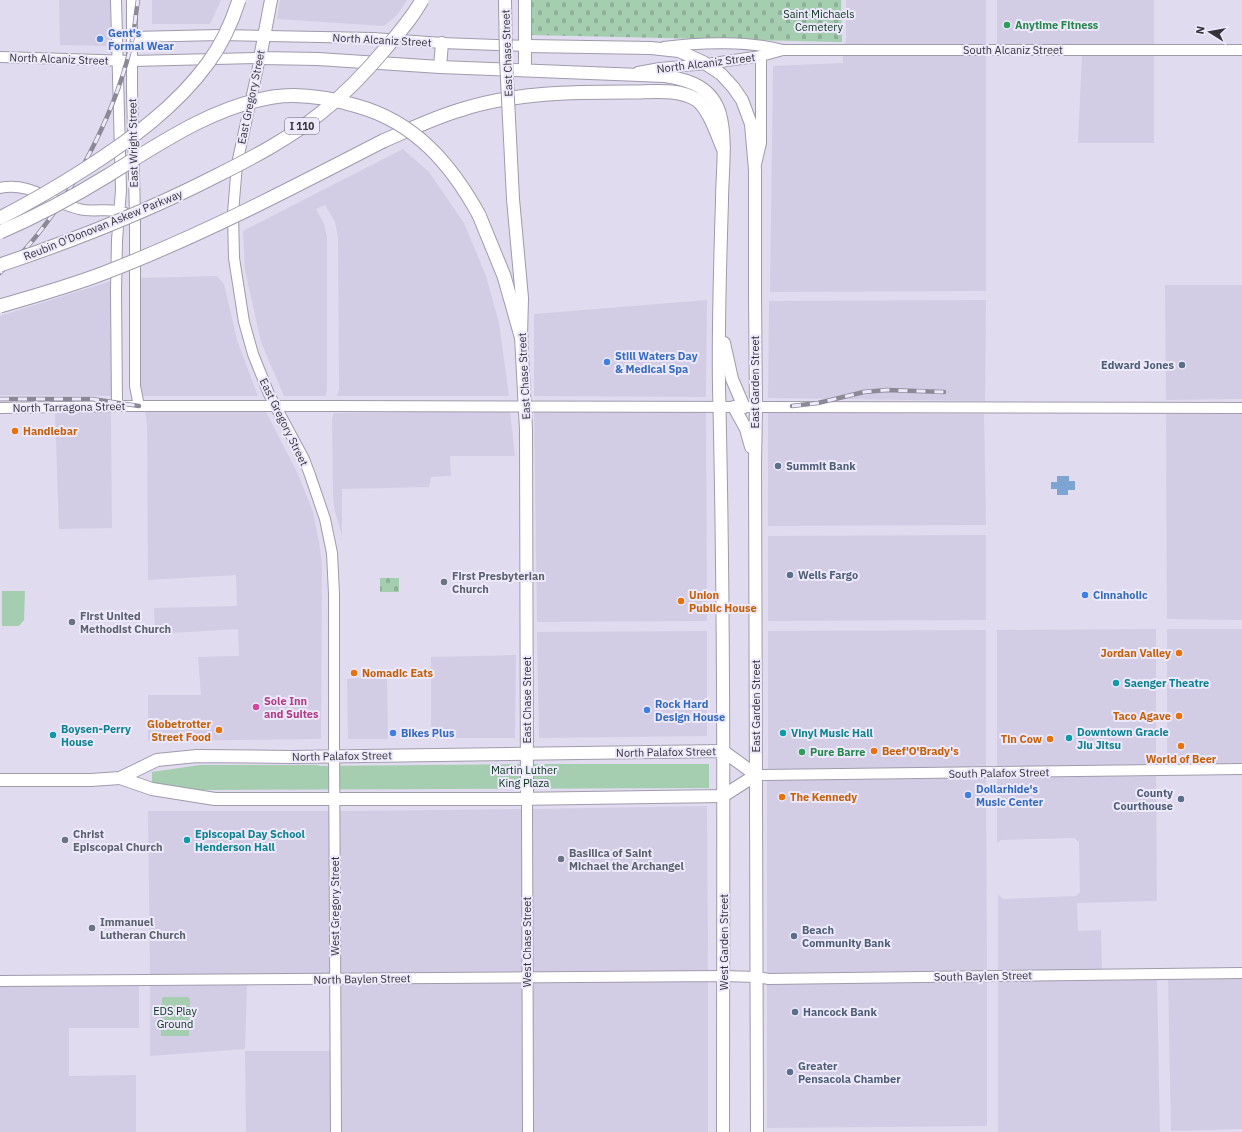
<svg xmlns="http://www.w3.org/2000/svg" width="1242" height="1132" font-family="'IBM Plex Sans',sans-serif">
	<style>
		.built { fill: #d2cde5 }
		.cemetery { fill: url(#cemetery-stones) }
		.park { fill: #a5cdb0 }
		.water { fill: #7ea4d4 }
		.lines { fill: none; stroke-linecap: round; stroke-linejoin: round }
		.secondary-casing { stroke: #9f9bac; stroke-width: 12 }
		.primary-casing { stroke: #9f9bac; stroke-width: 14 }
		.highway-casing { stroke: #9f9bac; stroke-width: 15 }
		.secondary { stroke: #fff; stroke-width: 10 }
		.primary { stroke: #fff; stroke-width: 12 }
		.highway { stroke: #fff; stroke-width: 13 }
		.rail-casing { stroke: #8c8996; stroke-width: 4.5 }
		.rail { stroke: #ede9fb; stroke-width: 3; stroke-dasharray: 9; stroke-linecap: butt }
		.primary-bridge-casing { stroke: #9f9bac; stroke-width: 14; stroke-linecap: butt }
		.highway-bridge-casing { stroke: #9f9bac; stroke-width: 15; stroke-linecap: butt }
		.primary-bridge { stroke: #fff; stroke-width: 12 }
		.highway-bridge { stroke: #fff; stroke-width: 13 }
		.leisure-dot { fill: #2e9e5b; stroke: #ede9fb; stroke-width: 1.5 }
		.shop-dot { fill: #3f7fe0; stroke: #ede9fb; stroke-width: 1.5 }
		.service-dot { fill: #5c6f8a; stroke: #ede9fb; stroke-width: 1.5 }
		.food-dot { fill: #e8710a; stroke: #ede9fb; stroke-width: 1.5 }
		.worship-dot { fill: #6b7280; stroke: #ede9fb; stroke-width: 1.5 }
		.culture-dot { fill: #0f9aa8; stroke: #ede9fb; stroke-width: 1.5 }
		.hotel-dot { fill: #d1479c; stroke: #ede9fb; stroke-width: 1.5 }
		.labels { text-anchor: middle; stroke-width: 4; stroke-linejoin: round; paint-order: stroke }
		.shield { fill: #ede9fb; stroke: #6c6a74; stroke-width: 1 }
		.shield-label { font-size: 10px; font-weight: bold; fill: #35333a }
		.park-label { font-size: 11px; fill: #07341a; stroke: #ede9fb }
		.leisure-label { font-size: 11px; font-weight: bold; fill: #27864d; stroke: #ede9fb; text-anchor: start }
		.shop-label { font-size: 11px; font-weight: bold; fill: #366cbe; stroke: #ede9fb; text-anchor: start }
		.street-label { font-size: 11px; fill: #35333a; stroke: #ede9fb }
		.service-label { font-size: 11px; font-weight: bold; fill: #4e5e75; stroke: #ede9fb; text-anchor: start }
		.food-label { font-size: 11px; font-weight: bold; fill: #c56008; stroke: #ede9fb; text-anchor: start }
		.worship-label { font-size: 11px; font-weight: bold; fill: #5b616d; stroke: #ede9fb; text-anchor: start }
		.culture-label { font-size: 11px; font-weight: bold; fill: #0d838f; stroke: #ede9fb; text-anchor: start }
		.hotel-label { font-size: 11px; font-weight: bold; fill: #b23c85; stroke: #ede9fb; text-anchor: start }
	</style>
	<defs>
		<pattern id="cemetery-stones" width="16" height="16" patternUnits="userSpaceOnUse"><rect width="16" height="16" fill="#a5cdb0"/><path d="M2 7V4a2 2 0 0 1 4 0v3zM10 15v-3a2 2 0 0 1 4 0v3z" fill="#8fb098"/></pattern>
	</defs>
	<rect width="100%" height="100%" fill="#e0dbee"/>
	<g class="built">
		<path d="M59 0H110L111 46 60 45Z"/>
		<path d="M152 0H221L210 24H152Z"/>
		<path d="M280 0H407L397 15 384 26 277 19Z"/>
		<path d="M846 0H986V45H843L846 42Z"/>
		<rect x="997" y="0" width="157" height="45"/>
		<path d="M986 54V291L770 292 773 66 843 63V55Z"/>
		<path d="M1082 55H1154V143H1078Z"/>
		<path d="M403 149 429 172 464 223 486 276 499 323 509 396H337L339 389 338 237 335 222 325 205 316 209 324 224 327 237V388L326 396H284L261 342 245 270 243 231Z"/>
		<path d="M217 276 224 284 237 340 258 396H142L140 386V278Z"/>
		<path d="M111 281V396L0 395V316Z"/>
		<path d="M1165 285H1242V399L1166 400Z"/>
		<path d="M707 300 706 397 534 396V314Z"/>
		<path d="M986 300 985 401 768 398 769 301Z"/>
		<path d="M111 411 112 528 59 529 55 412Z"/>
		<path d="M145 411 266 412 298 474 313 512 319 542 322 565 321 739 148 741V695H201L198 657 239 656 238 629 155 634 154 608 237 606 236 575 148 580 147 425Z"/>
		<path d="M510 411 515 456H450L451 476 431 477 429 487 342 489V536L334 508 333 491 332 419 334 413Z"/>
		<path d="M534 411 706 412 707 621 537 622Z"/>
		<path d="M768 412 984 414 986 525 768 526Z"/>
		<path d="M1166 414H1242V620L1167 619Z"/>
		<path d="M986 535V620L768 621V536Z"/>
		<path d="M1156 629V766L997 768V630Z"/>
		<path d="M1167 629H1242V764L1167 766Z"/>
		<path d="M986 630V768L768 770V631Z"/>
		<path d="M707 631V736L539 738 537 632Z"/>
		<path d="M516 655 515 738H431V657Z"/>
		<path d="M387 676 388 739H348L347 679Z"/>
		<path d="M1156 776 1157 901 1077 903 1078 931 1101 930 1102 969 998 971V889V894L1003 899 1076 896 1080 892 1079 842 1074 838 1001 840 997 843V777Z"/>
		<path d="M986 778 987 971 767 974V780Z"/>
		<path d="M707 806 708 972 533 973V809Z"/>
		<path d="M522 809V973L341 974 340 811Z"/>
		<path d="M148 811H329L330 975 150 976Z"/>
		<path d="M1157 978 1160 1132H998V980Z"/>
		<path d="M1168 978H1242V1129L1171 1131Z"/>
		<path d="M708 981V1132H533V983Z"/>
		<path d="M987 981V1126L767 1128V983Z"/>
		<path d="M353 983H522V1132H342L341 984Z"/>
		<path d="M247 985 245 1049 150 1056V986Z"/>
		<path d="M0 986H139V1028H69V1076L136 1075V1132H0Z"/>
		<path d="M245 1051H331V1132H246Z"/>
	</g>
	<g class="cemetery">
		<path d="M532 0H841L842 42 532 35Z"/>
		<rect x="380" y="578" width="19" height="14"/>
	</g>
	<g class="park">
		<path d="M2 591H25L24 620 19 626H2Z"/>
		<path d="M527 764H709V788L198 790 152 784V772L200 765H317L321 766Z"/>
		<path d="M163 997H188L190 999 189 1036H161L162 999Z"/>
	</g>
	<path class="water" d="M1057 476H1069V481H1075V490H1068V495H1057V489H1051V482H1057Z"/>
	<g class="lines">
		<g class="secondary-casing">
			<g id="secondary">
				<path d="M116 0 121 190 117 240 116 291 117 406"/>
				<path d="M132 0V90L135 217V386L139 406"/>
				<path d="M133 37 220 35 373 38 442 43 526 46"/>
				<path d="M664 47C700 42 749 41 783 50"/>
				<path d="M0 57 132 61 260 58 237 164 233 213 234 258 244 322 253 354 269 394 304 459 310 475 325 519 332 553 334 594V741L336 1132"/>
				<path d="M638 72 660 68 707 64 761 56 783 50H1242"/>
				<path d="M756 164 761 143V56"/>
				<path d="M0 188C29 181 52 203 79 209 94 213 111 207 125 213"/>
				<path d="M0 408 117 406H330L1242 408"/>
				<path d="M756 775 1242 769"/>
				<path d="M527 799 528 1132"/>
				<path d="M0 981 723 976 757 977 769 979 1242 973"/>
			</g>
		</g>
		<g class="primary-casing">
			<g id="primary">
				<path d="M271 0 260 58 318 59 440 67 665 76C690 80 712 87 720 114 727 140 722 174 722 201 720 263 718 325 719 387 725 635 723 884 723 1132"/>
				<path d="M526 46 651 48 679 51 703 62 721 74 733 87 742 100 751 124 755 170V296L756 407 755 462 757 1132"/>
				<path d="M440 67 442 43"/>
				<path d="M525 70V0"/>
				<path d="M513 199 522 298 521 336 526 430 527 799"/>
				<path d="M724 343 732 379 744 407"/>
				<path d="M734 407 746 429 751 447"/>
				<path d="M120 778 152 789 215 799H514L723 796 756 775"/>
				<path d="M0 780H91L120 778 157 760 197 756 292 757 723 751 756 775"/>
			</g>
		</g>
		<g class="highway-casing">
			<g id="highway">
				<path d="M383 141C409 130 433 118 460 110 515 92 574 92 631 92 652 92 679 88 697 100 709 109 717 134 723 148"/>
				<path d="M479 215 504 276 521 336"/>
			</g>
		</g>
		<use href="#secondary" class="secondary"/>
		<use href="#primary" class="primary"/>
		<use href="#highway" class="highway"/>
		<g class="rail-casing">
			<g id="rail">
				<path d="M0 273C9 264 20 256 28 246 75 192 119 106 133 36 135 24 136 12 138 0"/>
				<path d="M0 399H92L139 406"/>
				<path d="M792 406 818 403 864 392 887 390 944 392"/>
			</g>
		</g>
		<use href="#rail" class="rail"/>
		<g class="primary-bridge-casing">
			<path id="primary-bridge" d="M505 0 506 59 513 199"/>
		</g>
		<g class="highway-bridge-casing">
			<g id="highway-bridge">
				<path d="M0 218C29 203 57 187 85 169 130 140 176 107 208 63 222 44 232 22 239 0"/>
				<path d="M0 232C37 216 73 197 107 176 159 144 212 107 273 97 300 93 330 98 357 106 415 122 451 164 479 215"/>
				<path d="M0 265C75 240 148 211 218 175 254 157 290 138 322 112 346 93 366 72 386 48 399 33 412 18 422 0"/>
				<path d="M0 306C35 296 70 286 104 273 200 236 292 188 383 141"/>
			</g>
		</g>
		<use href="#primary-bridge" class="primary-bridge"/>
		<use href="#highway-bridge" class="highway-bridge"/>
	</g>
	<g class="leisure-dot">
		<circle cx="1007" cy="25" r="4"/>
		<circle cx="802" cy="752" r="4"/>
	</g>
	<g class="shop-dot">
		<circle cx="100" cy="39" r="4"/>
		<circle cx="607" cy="362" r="4"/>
		<circle cx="1085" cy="595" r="4"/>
		<circle cx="647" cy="710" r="4"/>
		<circle cx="393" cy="733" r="4"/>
		<circle cx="968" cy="795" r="4"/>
	</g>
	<g class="service-dot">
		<circle cx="1182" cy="365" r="4"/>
		<circle cx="778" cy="466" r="4"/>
		<circle cx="790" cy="575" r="4"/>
		<circle cx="1181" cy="799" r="4"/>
		<circle cx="794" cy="936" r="4"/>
		<circle cx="795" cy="1012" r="4"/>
		<circle cx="790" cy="1072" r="4"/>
	</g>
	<g class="food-dot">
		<circle cx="15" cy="431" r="4"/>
		<circle cx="681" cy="601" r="4"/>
		<circle cx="1179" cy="653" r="4"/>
		<circle cx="354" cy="673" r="4"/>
		<circle cx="1179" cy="716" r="4"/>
		<circle cx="219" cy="730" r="4"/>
		<circle cx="1050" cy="739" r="4"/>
		<circle cx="1181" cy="746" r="4"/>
		<circle cx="874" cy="751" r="4"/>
		<circle cx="782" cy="797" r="4"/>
	</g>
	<g class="worship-dot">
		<circle cx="444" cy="582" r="4"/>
		<circle cx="72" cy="622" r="4"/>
		<circle cx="65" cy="840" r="4"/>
		<circle cx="561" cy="859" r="4"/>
		<circle cx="92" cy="928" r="4"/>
	</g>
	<g class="culture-dot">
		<circle cx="1116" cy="683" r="4"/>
		<circle cx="783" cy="733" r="4"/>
		<circle cx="53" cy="735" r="4"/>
		<circle cx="1069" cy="738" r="4"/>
		<circle cx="187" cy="840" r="4"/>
	</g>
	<circle class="hotel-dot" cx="256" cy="707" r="4"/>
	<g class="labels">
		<rect class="shield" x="285" y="118" width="34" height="16" rx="3"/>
		<g class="shield-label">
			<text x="302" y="130">I 110</text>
		</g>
		<g class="park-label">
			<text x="819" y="18">Saint Michaels<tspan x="819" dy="13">Cemetery</tspan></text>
			<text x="524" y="774">Martin Luther<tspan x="524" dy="13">King Plaza</tspan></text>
			<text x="175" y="1015">EDS Play<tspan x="175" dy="13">Ground</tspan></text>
		</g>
		<g class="leisure-label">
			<text x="1015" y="29">Anytime Fitness</text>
			<text x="810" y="756">Pure Barre</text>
		</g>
		<g class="shop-label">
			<text x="108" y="37">Gent's<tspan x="108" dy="13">Formal Wear</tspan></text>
			<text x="615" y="360">Still Waters Day<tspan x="615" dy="13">&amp; Medical Spa</tspan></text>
			<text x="1093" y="599">Cinnaholic</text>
			<text x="655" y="708">Rock Hard<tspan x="655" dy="13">Design House</tspan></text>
			<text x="401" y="737">Bikes Plus</text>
			<text x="976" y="793">Dollarhide's<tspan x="976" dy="13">Music Center</tspan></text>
		</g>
		<g class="street-label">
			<text transform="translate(382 40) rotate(3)" y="4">North Alcaniz Street</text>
			<text x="1013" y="54">South Alcaniz Street</text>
			<text transform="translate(507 53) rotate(-92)" y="4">East Chase Street</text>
			<text transform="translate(59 59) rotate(2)" y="4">North Alcaniz Street</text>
			<text transform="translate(706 63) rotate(-7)" y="4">North Alcaniz Street</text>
			<text transform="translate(251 97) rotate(-78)" y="4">East Gregory Street</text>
			<text transform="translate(133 143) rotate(-91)" y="4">East Wright Street</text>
			<text transform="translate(103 225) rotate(-22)" y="4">Reubin O'Donovan Askew Parkway</text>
			<text transform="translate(524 376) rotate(-93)" y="4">East Chase Street</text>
			<text transform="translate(755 382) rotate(-90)" y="4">East Garden Street</text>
			<text transform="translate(69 407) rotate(-1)" y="4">North Tarragona Street</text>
			<text transform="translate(284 422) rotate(64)" y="4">East Gregory Street</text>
			<text transform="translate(527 700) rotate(-90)" y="4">East Chase Street</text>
			<text transform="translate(756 706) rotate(-90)" y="4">East Garden Street</text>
			<text transform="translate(666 752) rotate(-1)" y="4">North Palafox Street</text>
			<text transform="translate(342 756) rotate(-1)" y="4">North Palafox Street</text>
			<text transform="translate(999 773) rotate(-1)" y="4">South Palafox Street</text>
			<text transform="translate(335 906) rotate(-90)" y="4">West Gregory Street</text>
			<text transform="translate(527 942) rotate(-90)" y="4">West Chase Street</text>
			<text transform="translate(724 942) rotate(-90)" y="4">West Garden Street</text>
			<text transform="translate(983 976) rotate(-1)" y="4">South Baylen Street</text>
			<text transform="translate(362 979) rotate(-1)" y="4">North Baylen Street</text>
		</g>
		<g class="service-label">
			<text x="1174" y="369" text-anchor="end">Edward Jones</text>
			<text x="786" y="470">Summit Bank</text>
			<text x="798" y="579">Wells Fargo</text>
			<text x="1173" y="797" text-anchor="end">County<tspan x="1173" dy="13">Courthouse</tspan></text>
			<text x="802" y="934">Beach<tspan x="802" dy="13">Community Bank</tspan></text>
			<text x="803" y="1016">Hancock Bank</text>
			<text x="798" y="1070">Greater<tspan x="798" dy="13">Pensacola Chamber</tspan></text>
		</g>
		<g class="food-label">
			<text x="23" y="435">Handlebar</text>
			<text x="689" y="599">Union<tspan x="689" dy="13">Public House</tspan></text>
			<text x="1171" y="657" text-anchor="end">Jordan Valley</text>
			<text x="362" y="677">Nomadic Eats</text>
			<text x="1171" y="720" text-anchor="end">Taco Agave</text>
			<text x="211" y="728" text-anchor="end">Globetrotter<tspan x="211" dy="13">Street Food</tspan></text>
			<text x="1042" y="743" text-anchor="end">Tin Cow</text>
			<text x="882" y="755">Beef'O'Brady's</text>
			<text x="1181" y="763" text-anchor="middle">World of Beer</text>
			<text x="790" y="801">The Kennedy</text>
		</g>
		<g class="worship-label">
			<text x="452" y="580">First Presbyterian<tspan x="452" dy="13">Church</tspan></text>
			<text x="80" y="620">First United<tspan x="80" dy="13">Methodist Church</tspan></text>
			<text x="73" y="838">Christ<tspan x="73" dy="13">Episcopal Church</tspan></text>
			<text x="569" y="857">Basilica of Saint<tspan x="569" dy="13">Michael the Archangel</tspan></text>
			<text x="100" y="926">Immanuel<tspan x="100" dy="13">Lutheran Church</tspan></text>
		</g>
		<g class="culture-label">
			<text x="1124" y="687">Saenger Theatre</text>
			<text x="61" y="733">Boysen-Perry<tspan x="61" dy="13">House</tspan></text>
			<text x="1077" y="736">Downtown Gracie<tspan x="1077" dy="13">Jiu Jitsu</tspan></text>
			<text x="791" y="737">Vinyl Music Hall</text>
			<text x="195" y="838">Episcopal Day School<tspan x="195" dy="13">Henderson Hall</tspan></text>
		</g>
		<g class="hotel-label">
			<text x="264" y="705">Sole Inn<tspan x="264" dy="13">and Suites</tspan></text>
		</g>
	</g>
	<g transform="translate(1210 32) rotate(281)" stroke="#ede9fb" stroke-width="3" paint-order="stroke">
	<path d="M0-3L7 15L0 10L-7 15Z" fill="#35333a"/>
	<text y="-6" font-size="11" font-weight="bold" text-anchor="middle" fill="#35333a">N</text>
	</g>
</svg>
